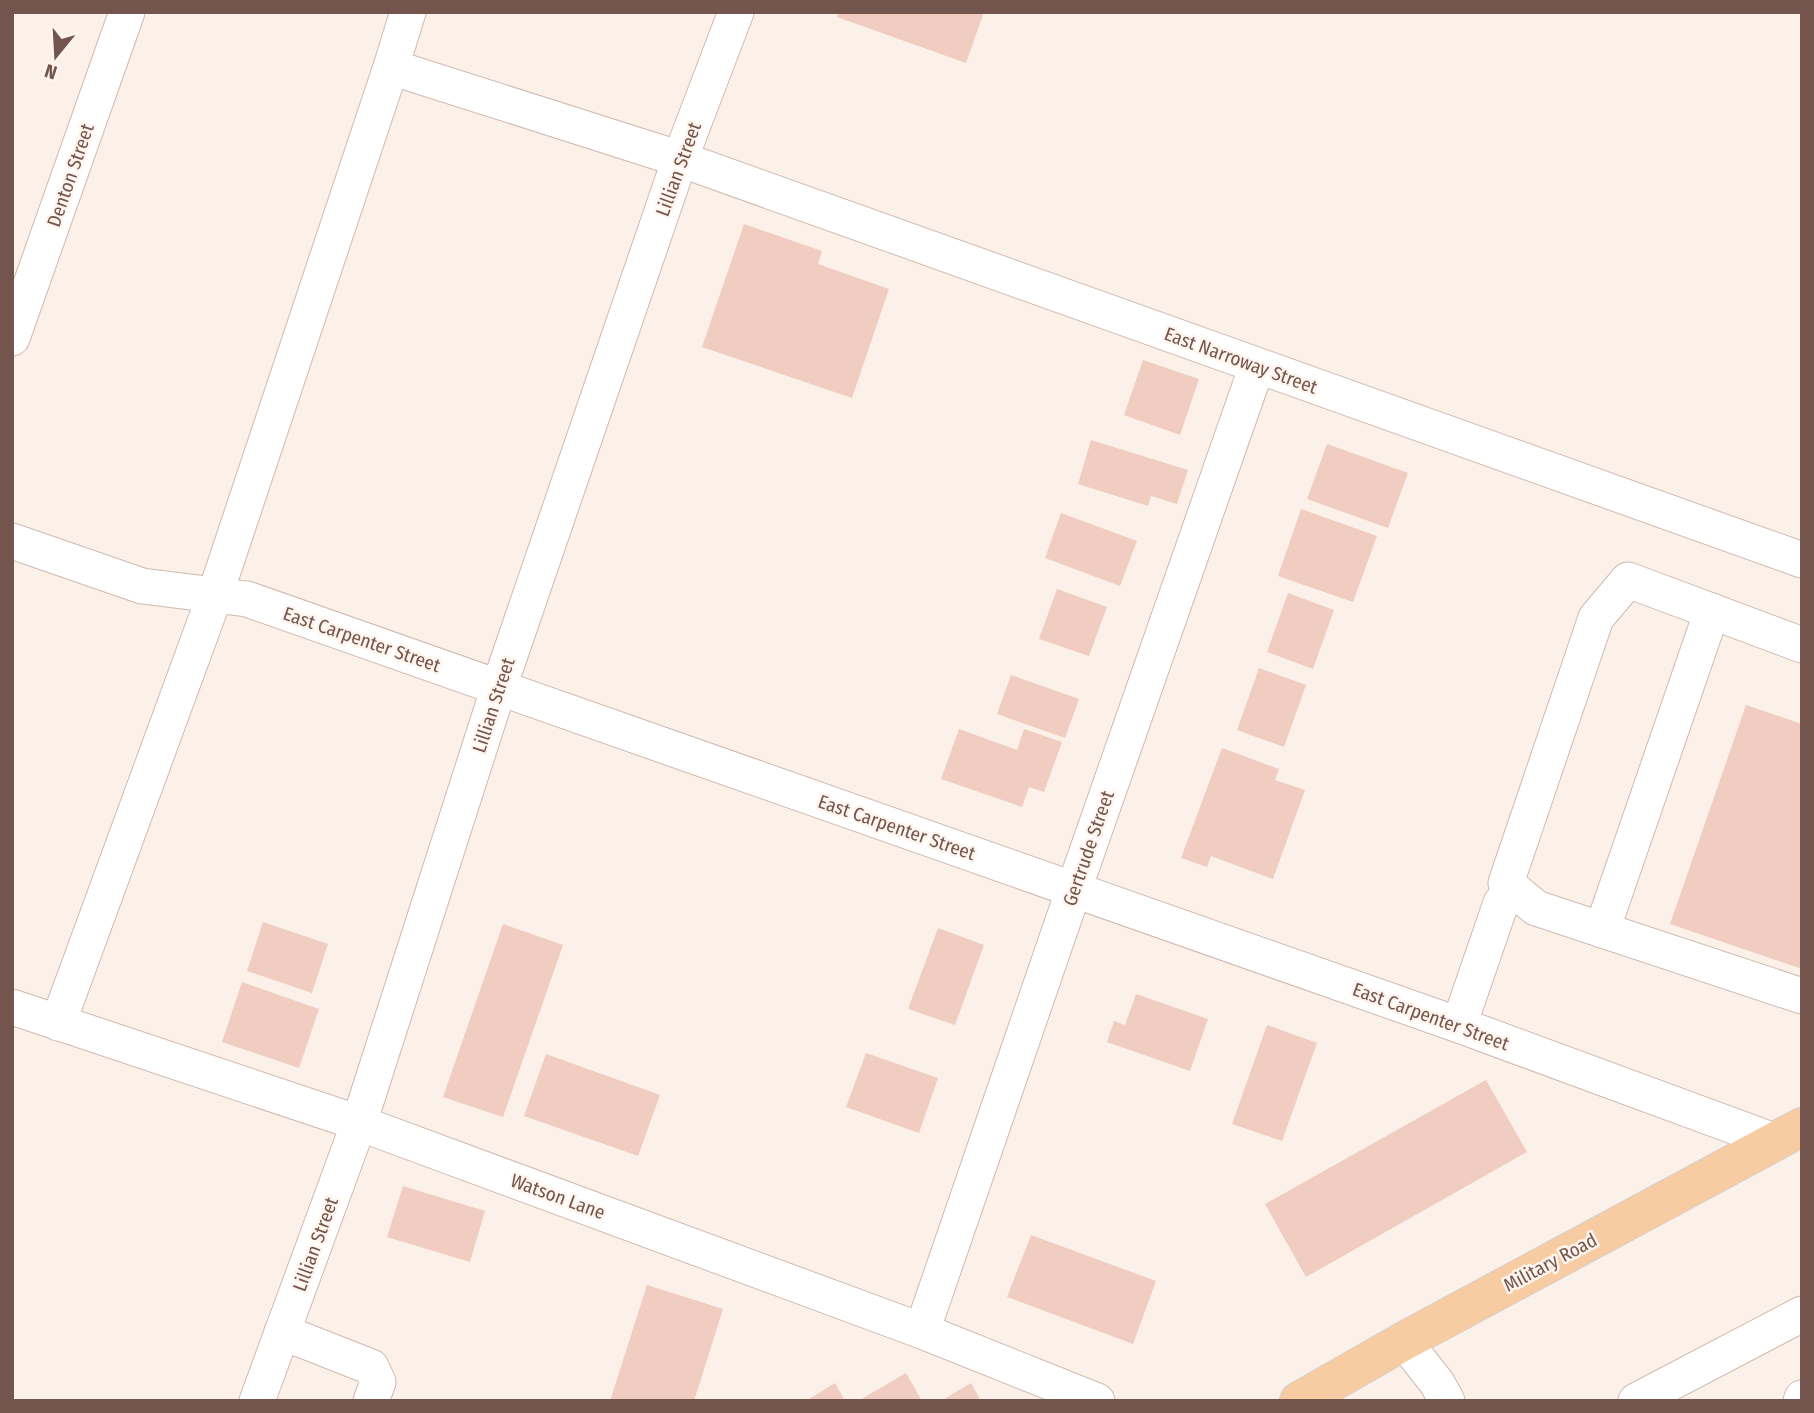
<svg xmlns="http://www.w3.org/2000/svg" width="1814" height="1413" font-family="'Fira Sans Condensed',sans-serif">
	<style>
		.building { fill: #f0cdc0 }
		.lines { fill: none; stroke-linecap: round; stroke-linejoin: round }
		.minor-casing { stroke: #cfbab1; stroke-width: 37 }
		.major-casing { stroke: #d8cfcd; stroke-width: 40 }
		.minor { stroke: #fff; stroke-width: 35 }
		.major { stroke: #f7cca3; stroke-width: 38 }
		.labels { text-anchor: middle; stroke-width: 5; stroke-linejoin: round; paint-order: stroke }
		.street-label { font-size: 19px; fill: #74554d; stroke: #fef6ee }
	</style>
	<rect width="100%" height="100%" fill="#fbf1e8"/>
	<g class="building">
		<path d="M838 12H984L966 63 837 17Z"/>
		<path d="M744 224 822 251 818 264 889 289 852 398 702 347Z"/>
		<path d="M1143 360 1199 379 1180 435 1124 415Z"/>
		<path d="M1091 440 1188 470 1177 504 1151 496 1148 506 1078 484Z"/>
		<path d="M1327 444 1408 473 1388 528 1307 499Z"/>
		<path d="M1301 509 1377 536 1353 602 1278 576Z"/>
		<path d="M1061 513 1137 541 1120 586 1045 558Z"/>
		<path d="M1057 589 1107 607 1089 656 1039 639Z"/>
		<path d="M1288 593 1334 610 1313 669 1267 652Z"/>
		<path d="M1259 668 1306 685 1284 747 1237 730Z"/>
		<path d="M1011 675 1079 699 1065 738 997 714Z"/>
		<path d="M1746 705 1802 724V969L1670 924Z"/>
		<path d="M959 729 1017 750 1024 729 1062 742 1044 792 1029 787 1022 807 941 779Z"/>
		<path d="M1222 748 1279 769 1275 780 1305 790 1273 879 1211 856 1207 867 1181 858Z"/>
		<path d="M263 922 328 944 312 993 247 971Z"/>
		<path d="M503 924 563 945 503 1117 443 1097Z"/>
		<path d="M938 928 984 945 955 1025 908 1009Z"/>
		<path d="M242 982 319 1009 299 1068 222 1042Z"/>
		<path d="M1136 994 1208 1019 1190 1071 1107 1042 1114 1021 1125 1025Z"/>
		<path d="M1267 1025 1317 1043 1282 1141 1232 1124Z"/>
		<path d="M866 1053 938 1078 919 1133 846 1107Z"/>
		<path d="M546 1054 660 1095 638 1156 524 1116Z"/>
		<path d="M1486 1080 1527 1152 1306 1277 1265 1204Z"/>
		<path d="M403 1186 485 1211 470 1262 387 1237Z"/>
		<path d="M1031 1235 1156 1281 1133 1344 1007 1297Z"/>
		<path d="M647 1285 723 1309 694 1401H610Z"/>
		<path d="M906 1373 922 1401H858Z"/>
		<path d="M835 1383 845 1401H806Z"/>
		<path d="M971 1383 981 1401H941Z"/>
	</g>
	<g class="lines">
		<g class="minor-casing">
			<g id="minor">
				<path d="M391 67 680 159 1802 560"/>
				<path d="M12 338 127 12"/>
				<path d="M12 541 142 586 247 599 1459 1025 1774 1141"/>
				<path d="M1802 645 1628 580 1596 618 1506 883 1536 908 1802 996"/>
				<path d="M1602 930 1712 611"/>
				<path d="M12 1007 359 1123 922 1331 1097 1401"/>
				<path d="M58 1023 215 595 391 67 408 12"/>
				<path d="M1459 1025 1501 903 1513 888"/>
				<path d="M922 1331 1074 889 1257 366"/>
				<path d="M282 1332 371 1367 378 1382 371 1401"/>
				<path d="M1404 1341 1437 1383 1447 1401"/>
				<path d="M257 1401 359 1123 499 687 680 159 736 12"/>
				<path d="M1636 1401 1802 1314"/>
				<path d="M1801 1401 1802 1398"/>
			</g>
		</g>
		<g class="major-casing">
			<path id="major" d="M1299 1401 1404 1341 1802 1127"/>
		</g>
		<use href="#minor" class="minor"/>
		<use href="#major" class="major"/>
	</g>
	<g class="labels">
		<g class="street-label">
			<text transform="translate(678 169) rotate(-70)" y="7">Lillian Street</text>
			<text transform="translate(70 175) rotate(-71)" y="7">Denton Street</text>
			<text transform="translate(1241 360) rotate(20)" y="7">East Narroway Street</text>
			<text transform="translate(362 639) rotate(19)" y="7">East Carpenter Street</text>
			<text transform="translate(493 705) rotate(-72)" y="7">Lillian Street</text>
			<text transform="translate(897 827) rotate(19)" y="7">East Carpenter Street</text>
			<text transform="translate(1088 848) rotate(-71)" y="7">Gertrude Street</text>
			<text transform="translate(1431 1016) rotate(20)" y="7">East Carpenter Street</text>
			<text transform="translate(558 1196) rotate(20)" y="7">Watson Lane</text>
			<text transform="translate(315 1244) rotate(-70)" y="7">Lillian Street</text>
			<text transform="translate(1550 1262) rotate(-28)" y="7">Military Road</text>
		</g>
	</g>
	<rect width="1814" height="1413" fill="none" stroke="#74554d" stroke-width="28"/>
	<g transform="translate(56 56) rotate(198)" stroke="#fef6ee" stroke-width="5" paint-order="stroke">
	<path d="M0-5L12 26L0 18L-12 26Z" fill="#74554d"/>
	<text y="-10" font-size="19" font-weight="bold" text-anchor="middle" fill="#74554d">N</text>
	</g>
</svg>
